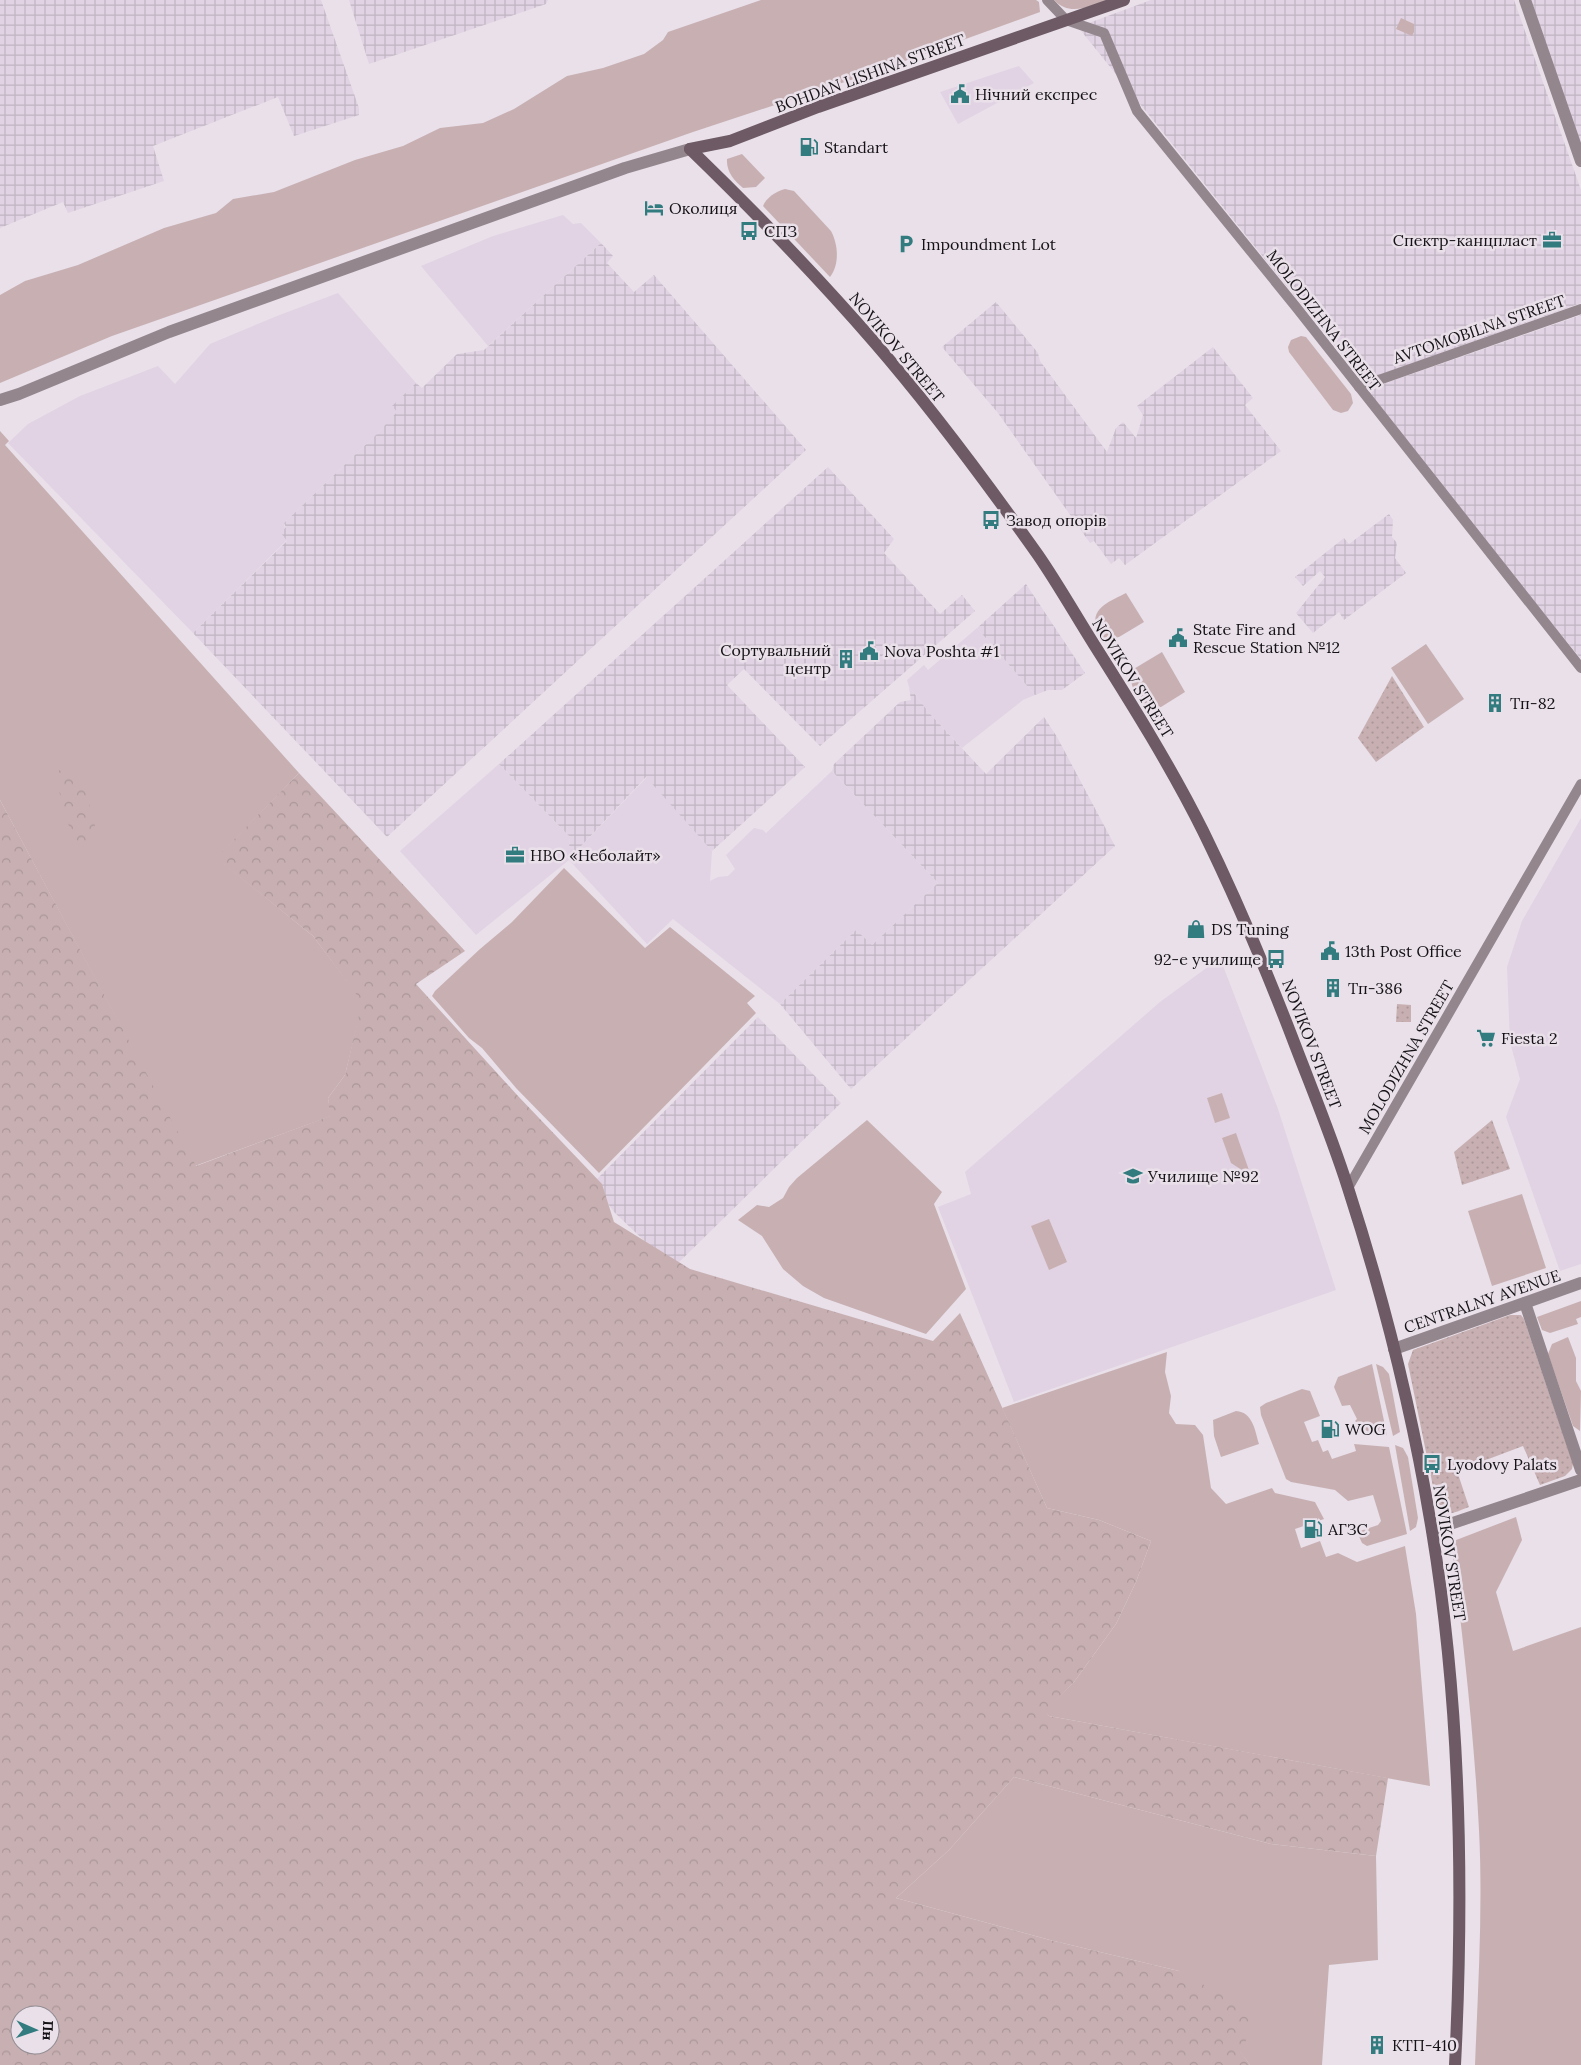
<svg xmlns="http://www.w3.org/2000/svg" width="1581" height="2065" font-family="Lora,serif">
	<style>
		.built { fill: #e1d3e3 }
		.industrial { fill: url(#industrial-grid) }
		.green { fill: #c8b0b2 }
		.forest { fill: url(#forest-crowns); fill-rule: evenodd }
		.park { fill: url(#park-dots) }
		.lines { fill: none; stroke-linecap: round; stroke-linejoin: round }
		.minor { stroke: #94868d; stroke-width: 10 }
		.tertiary { stroke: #94868d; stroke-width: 12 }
		.secondary { stroke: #6d5a64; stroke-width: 12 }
		.labels { text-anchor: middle; stroke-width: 5; stroke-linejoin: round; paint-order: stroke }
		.street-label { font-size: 16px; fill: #151215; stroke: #e9e0ea }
		.poi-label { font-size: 16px; fill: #151215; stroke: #e9e0ea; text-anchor: start }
	</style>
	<defs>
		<pattern id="industrial-grid" width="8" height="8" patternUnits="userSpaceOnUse" patternTransform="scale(1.25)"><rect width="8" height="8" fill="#e1d3e3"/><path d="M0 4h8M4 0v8" fill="none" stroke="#c0b4c2"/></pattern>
		<pattern id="forest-crowns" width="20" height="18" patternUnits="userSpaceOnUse" patternTransform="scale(1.25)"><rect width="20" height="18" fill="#c8b0b2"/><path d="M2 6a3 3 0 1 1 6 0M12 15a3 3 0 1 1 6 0" fill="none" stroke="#ab9698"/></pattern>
		<pattern id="park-dots" width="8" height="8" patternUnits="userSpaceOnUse" patternTransform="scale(1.25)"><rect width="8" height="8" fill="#c8b0b2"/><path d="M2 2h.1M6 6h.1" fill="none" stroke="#ab9698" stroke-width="1.8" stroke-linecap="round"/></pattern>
	</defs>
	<rect width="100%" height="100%" fill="#e9e0ea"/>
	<g class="built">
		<path d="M1019 66 1034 83 958 124 940 92Z"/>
		<path d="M563 215 573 224 581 223 601 243 488 346 421 266 493 236Z"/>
		<path d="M338 293 416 383 393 406 398 412 378 433 284 523 287 540 193 633 8 443 28 424 80 396 158 366 175 384 210 344 277 316Z"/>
		<path d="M977 628 1035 695 1023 700 962 748 931 715 909 687 907 680 924 665 928 670Z"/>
		<path d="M499 764 570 837 569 859 647 777 712 851 710 881 718 877 728 876 735 869 726 855 754 828 763 830 766 833 832 771 938 883 871 946 856 930 780 1004 673 919 647 944 569 860 476 935 400 851Z"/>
		<path d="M1581 818V1264L1560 1271 1506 1117 1520 1079 1510 1042 1507 967 1522 921Z"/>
		<path d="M1220 958 1278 1109 1336 1290 1014 1402 938 1207 971 1194 965 1172 1160 1002Z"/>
	</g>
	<g class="industrial">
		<path d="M0 0H321L359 108V115L294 136 278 97 153 146 164 181 68 213 63 202 0 228Z"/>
		<path d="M349 0H548L546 4 369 64Z"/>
		<path d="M1151 0H1514L1581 190V303L1363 381 1078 27Z"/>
		<path d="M1529 0H1581V146Z"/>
		<path d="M601 243 613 256 607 263 634 292 654 275 806 450 387 837 193 633 287 541 281 533 286 527 284 523 378 433 397 412 392 406 416 383 422 388 457 354 484 350Z"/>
		<path d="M996 302 1038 353 1040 361 1107 452 1116 428 1123 422 1136 438 1143 415 1137 406 1213 347 1253 398 1245 405 1281 451 1125 565 1119 558 1111 564 1094 541 1090 543 998 413 942 347Z"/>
		<path d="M1581 315V659L1374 404 1371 391 1386 383Z"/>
		<path d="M828 467 894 539 884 553 940 614 962 595 975 611 820 746 744 669 727 685 805 767 712 851 646 777 568 860 570 837 499 764Z"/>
		<path d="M1389 514 1393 520 1392 537 1397 543 1395 558 1406 573 1344 620 1339 612 1313 633 1296 613 1325 577 1320 571 1303 586 1295 577 1344 538 1349 544Z"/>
		<path d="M1026 584 1085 673 1062 690H1048L1035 695 977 628Z"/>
		<path d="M909 687 931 715 986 774 1044 717 1057 737 1115 846 851 1089 780 1004 856 930 872 945 938 883 832 771 834 764 900 702 911 700Z"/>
		<path d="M758 1017 841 1103 673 1268 614 1212 593 1183Z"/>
	</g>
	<g class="green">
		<path d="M761 0H1036L1039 2 1040 12 869 74 693 132 112 336 0 383V295L25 281 78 265 164 228 216 213 233 199 274 192 355 160 403 146 440 128 483 123 514 109 567 76 603 68 644 54 663 40 668 32Z"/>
		<path d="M1054 0H1108C1089 6 1070 17 1054 0Z"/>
		<path d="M1401 18 1414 24V32L1412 36 1396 29Z"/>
		<path d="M742 154 765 178 756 187 743 188C734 181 726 171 727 159Z"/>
		<path d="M785 189 794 191 831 231C838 244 840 264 830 277L763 206C766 198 776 191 785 189Z"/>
		<path d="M1301 336 1306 337 1351 394 1353 403 1348 411 1341 413 1333 410 1289 352 1288 347 1291 340Z"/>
		<path d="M0 431 9 441 5 445 299 773 217 858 313 936 363 1002 345 1075 328 1098 331 1116 195 1166 0 800Z"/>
		<path d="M1126 593 1144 622 1119 637 1104 640C1102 636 1097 630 1096 626 1091 607 1113 600 1126 593Z"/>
		<path d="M1426 644 1464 699 1428 724 1391 668Z"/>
		<path d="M1162 652 1185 692 1161 707 1148 709C1138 700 1127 683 1132 670Z"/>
		<path d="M564 868 645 948 670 927 755 996 747 1003 756 1013 599 1173 516 1088 482 1048 469 1038 432 996 435 991 480 949 512 922Z"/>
		<path d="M1222 1093 1230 1118 1215 1123 1207 1098Z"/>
		<path d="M867 1120 942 1192 934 1204 966 1289 926 1334 824 1298 803 1286 783 1269 762 1236 738 1220 757 1205 769 1207 783 1198 789 1187 797 1178Z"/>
		<path d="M1236 1133 1251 1176 1231 1163 1222 1138Z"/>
		<path d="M1522 1194 1546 1268 1492 1286 1468 1211Z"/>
		<path d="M1049 1219 1067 1262 1049 1270 1031 1226Z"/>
		<path d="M1581 1301V1317L1576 1319 1578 1324 1550 1333 1542 1330 1537 1317Z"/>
		<path d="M1568 1337 1576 1358V1381L1581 1391 1580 1431 1573 1426 1548 1354 1552 1344Z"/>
		<path d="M1167 1352 1165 1372 1171 1396 1169 1413 1176 1424 1195 1425 1203 1435 1211 1488 1226 1504 1272 1488 1275 1493 1315 1502 1324 1519 1295 1529 1301 1548 1320 1541 1326 1557 1338 1553 1357 1562 1405 1546 1416 1614 1430 1786 1049 1716 1044 1711 1074 1682 1116 1624 1136 1582 1151 1541 1099 1520 1047 1508 1002 1408Z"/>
		<path d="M1372 1364 1387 1435C1374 1439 1364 1429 1355 1421L1357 1419 1350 1405 1342 1406 1334 1387 1338 1377Z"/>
		<path d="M1376 1364 1383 1367 1389 1374 1400 1432 1393 1436Z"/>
		<path d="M1302 1389 1310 1391 1320 1416 1304 1422 1312 1442 1318 1440 1323 1452 1328 1450 1332 1459 1356 1451 1354 1444 1389 1447 1407 1534 1367 1546 1362 1543 1357 1532 1378 1525 1381 1521 1373 1495 1348 1501 1335 1490 1291 1482 1286 1479 1261 1415 1260 1407 1266 1403Z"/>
		<path d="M1236 1411C1253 1412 1255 1431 1259 1444L1221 1457 1214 1436 1213 1420Z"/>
		<path d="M1395 1445 1403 1448 1408 1457 1418 1518 1416 1527 1410 1531Z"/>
		<path d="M1516 1517 1522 1540 1496 1592 1513 1651 1581 1627V2065H1475C1478 1987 1483 1908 1479 1830 1474 1733 1463 1638 1451 1542Z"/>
		<path d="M1014 1777 1271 1844 1376 1856 1378 1960 1329 1965 1322 2065H1250L1179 1971 1050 1940 896 1898 949 1850Z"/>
	</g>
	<g class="forest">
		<path d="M67 769 76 771 85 788 95 826 88 853C66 835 59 798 57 771Z"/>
		<path d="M299 773 465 951 416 984 518 1096 602 1184 614 1222 690 1269 933 1341 960 1313 1047 1508 1099 1520 1151 1541 1136 1582 1116 1624 1074 1682 1045 1711 1049 1716 1388 1778 1376 1856 1271 1844 1014 1777 949 1850 896 1898 1050 1940 1179 1971 1260 2016 1240 2051 1250 2065H0V800L196 1166 330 1116 328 1098 345 1075 362 1002 313 936 216 858ZM20 2015H50V2045H20Z"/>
	</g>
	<g class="park">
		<path d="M1392 676 1424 727 1376 762 1358 738Z"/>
		<path d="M1397 1004 1411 1005V1022H1396Z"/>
		<path d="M1492 1120 1510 1169 1462 1185 1454 1152Z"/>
		<path d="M1510 1315H1521L1524 1319 1573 1464 1572 1469 1565 1476 1540 1485 1523 1446 1457 1471 1469 1507C1457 1511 1445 1520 1437 1506L1408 1364 1413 1350Z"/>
	</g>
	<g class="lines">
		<g class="minor">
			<path d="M1047 0 1066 20 1104 33 1137 111 1296 307 1581 668"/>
			<path d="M1359 387 1581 309"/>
			<path d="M1348 1188 1581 784"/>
		</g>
		<g class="tertiary">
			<path d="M1525 0 1581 161"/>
			<path d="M0 400 19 394 169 332 625 168 690 149"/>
			<path d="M1525 1303 1581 1470"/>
			<path d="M1394 1349 1581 1283"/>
			<path d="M1432 1530 1581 1480"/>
		</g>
		<g class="secondary">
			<path d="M690 149C754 211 816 275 875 343 933 410 987 483 1038 555 1058 584 1076 616 1095 646 1133 706 1171 767 1203 831 1236 898 1265 967 1292 1037 1311 1087 1332 1137 1348 1188 1384 1299 1413 1415 1432 1531 1461 1706 1464 1888 1455 2065"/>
			<path d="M690 149 730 141 818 107 1124 0"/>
		</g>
	</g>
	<defs>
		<g id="civic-bare" transform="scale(1.5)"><path d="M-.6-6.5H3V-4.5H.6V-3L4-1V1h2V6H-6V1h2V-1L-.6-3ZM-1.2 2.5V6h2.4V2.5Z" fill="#327b7f" stroke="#e9e0ea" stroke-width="2.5" paint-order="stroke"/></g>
		<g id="fuel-bare" transform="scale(1.5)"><path d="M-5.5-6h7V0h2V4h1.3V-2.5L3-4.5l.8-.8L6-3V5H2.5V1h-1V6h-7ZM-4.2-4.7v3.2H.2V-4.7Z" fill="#327b7f" stroke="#e9e0ea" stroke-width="2.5" paint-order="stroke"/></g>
		<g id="hotel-bare" transform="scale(1.5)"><path d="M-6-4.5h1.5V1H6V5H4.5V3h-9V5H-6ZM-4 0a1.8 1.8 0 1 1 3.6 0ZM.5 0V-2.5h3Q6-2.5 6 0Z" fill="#327b7f" stroke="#e9e0ea" stroke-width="2.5" paint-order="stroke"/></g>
		<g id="bus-bare" transform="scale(1.5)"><path d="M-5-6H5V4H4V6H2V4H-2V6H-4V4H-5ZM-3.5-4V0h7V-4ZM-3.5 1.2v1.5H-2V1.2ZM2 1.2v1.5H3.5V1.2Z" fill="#327b7f" stroke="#e9e0ea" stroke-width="2.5" paint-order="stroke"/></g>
		<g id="office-bare" transform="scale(1.5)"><path d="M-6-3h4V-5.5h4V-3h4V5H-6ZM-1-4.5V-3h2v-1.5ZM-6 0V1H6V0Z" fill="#327b7f" stroke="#e9e0ea" stroke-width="2.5" paint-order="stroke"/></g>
		<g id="parking-bare" transform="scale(1.5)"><path d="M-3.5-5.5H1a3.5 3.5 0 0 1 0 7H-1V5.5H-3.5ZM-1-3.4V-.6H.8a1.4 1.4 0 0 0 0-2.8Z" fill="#327b7f" stroke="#e9e0ea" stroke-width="2.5" paint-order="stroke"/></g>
		<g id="building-bare" transform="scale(1.5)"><path d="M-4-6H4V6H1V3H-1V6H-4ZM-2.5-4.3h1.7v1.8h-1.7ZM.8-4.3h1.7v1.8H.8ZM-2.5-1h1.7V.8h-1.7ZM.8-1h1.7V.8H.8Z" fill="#327b7f" stroke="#e9e0ea" stroke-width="2.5" paint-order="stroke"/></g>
		<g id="shop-bare" transform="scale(1.5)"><path d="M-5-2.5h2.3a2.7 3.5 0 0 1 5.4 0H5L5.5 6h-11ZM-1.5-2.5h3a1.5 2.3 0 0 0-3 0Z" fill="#327b7f" stroke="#e9e0ea" stroke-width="2.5" paint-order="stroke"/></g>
		<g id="supermarket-bare" transform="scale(1.5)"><path d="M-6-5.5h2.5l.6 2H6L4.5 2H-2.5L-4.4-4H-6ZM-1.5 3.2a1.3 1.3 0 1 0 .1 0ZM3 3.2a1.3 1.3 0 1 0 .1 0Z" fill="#327b7f" stroke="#e9e0ea" stroke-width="2.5" paint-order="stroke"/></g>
		<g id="university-bare" transform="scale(1.5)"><path d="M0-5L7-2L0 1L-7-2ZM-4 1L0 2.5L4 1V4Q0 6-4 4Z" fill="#327b7f" stroke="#e9e0ea" stroke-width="2.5" paint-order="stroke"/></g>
	</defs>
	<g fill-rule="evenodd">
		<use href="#civic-bare" x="960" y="94"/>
		<use href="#fuel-bare" x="809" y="147"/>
		<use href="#hotel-bare" x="654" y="208"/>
		<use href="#bus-bare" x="749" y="231"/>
		<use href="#office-bare" x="1552" y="240"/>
		<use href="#parking-bare" x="906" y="244"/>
		<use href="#bus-bare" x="991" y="520"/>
		<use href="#civic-bare" x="1178" y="638"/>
		<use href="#civic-bare" x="869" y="651"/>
		<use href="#building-bare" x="846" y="659"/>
		<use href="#building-bare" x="1495" y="703"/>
		<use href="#office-bare" x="515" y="855"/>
		<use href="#shop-bare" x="1196" y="929"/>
		<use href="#civic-bare" x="1330" y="951"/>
		<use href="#bus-bare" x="1276" y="959"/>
		<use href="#building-bare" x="1333" y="988"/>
		<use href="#supermarket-bare" x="1486" y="1038"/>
		<use href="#university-bare" x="1133" y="1176"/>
		<use href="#fuel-bare" x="1330" y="1429"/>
		<use href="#bus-bare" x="1432" y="1464"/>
		<use href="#fuel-bare" x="1313" y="1529"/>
		<use href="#building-bare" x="1377" y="2045"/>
	</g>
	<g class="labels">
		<g class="street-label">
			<text transform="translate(870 73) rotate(-20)" y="6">BOHDAN LISHINA STREET</text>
			<text transform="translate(1324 320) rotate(52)" y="6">MOLODIZHNA STREET</text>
			<text transform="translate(1479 329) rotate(-19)" y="6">AVTOMOBILNA STREET</text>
			<text transform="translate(897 347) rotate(50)" y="6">NOVIKOV STREET</text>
			<text transform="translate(1133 678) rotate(58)" y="6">NOVIKOV STREET</text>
			<text transform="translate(1312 1044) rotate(69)" y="6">NOVIKOV STREET</text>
			<text transform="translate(1406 1057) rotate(-60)" y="6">MOLODIZHNA STREET</text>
			<text transform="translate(1482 1301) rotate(-19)" y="6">CENTRALNY AVENUE</text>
			<text transform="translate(1450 1553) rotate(81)" y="6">NOVIKOV STREET</text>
		</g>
		<g class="poi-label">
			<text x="975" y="100">Нічний експрес</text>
			<text x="824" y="153">Standart</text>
			<text x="669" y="214">Околиця</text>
			<text x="764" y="237">СПЗ</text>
			<text x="1537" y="246" text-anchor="end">Спектр-канцпласт</text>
			<text x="921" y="250">Impoundment Lot</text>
			<text x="1006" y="526">Завод опорів</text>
			<text x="1193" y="635">State Fire and<tspan x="1193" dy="18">Rescue Station №12</tspan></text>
			<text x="831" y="656" text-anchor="end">Сортувальний<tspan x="831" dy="18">центр</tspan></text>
			<text x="884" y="657">Nova Poshta #1</text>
			<text x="1510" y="709">Тп-82</text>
			<text x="530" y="861">НВО «Неболайт»</text>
			<text x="1211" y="935">DS Tuning</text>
			<text x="1345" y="957">13th Post Office</text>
			<text x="1261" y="965" text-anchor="end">92-е училище</text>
			<text x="1348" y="994">Тп-386</text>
			<text x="1501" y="1044">Fiesta 2</text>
			<text x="1148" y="1182">Училище №92</text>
			<text x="1345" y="1435">WOG</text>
			<text x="1447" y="1470">Lyodovy Palats</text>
			<text x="1328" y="1535">АГЗС</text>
			<text x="1392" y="2051">КТП-410</text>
		</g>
	</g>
	<g transform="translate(35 2030) rotate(92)"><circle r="24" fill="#e9e0ea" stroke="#948e95"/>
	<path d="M0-4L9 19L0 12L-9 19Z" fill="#327b7f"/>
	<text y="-8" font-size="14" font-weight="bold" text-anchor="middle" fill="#151215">Пн</text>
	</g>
</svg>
